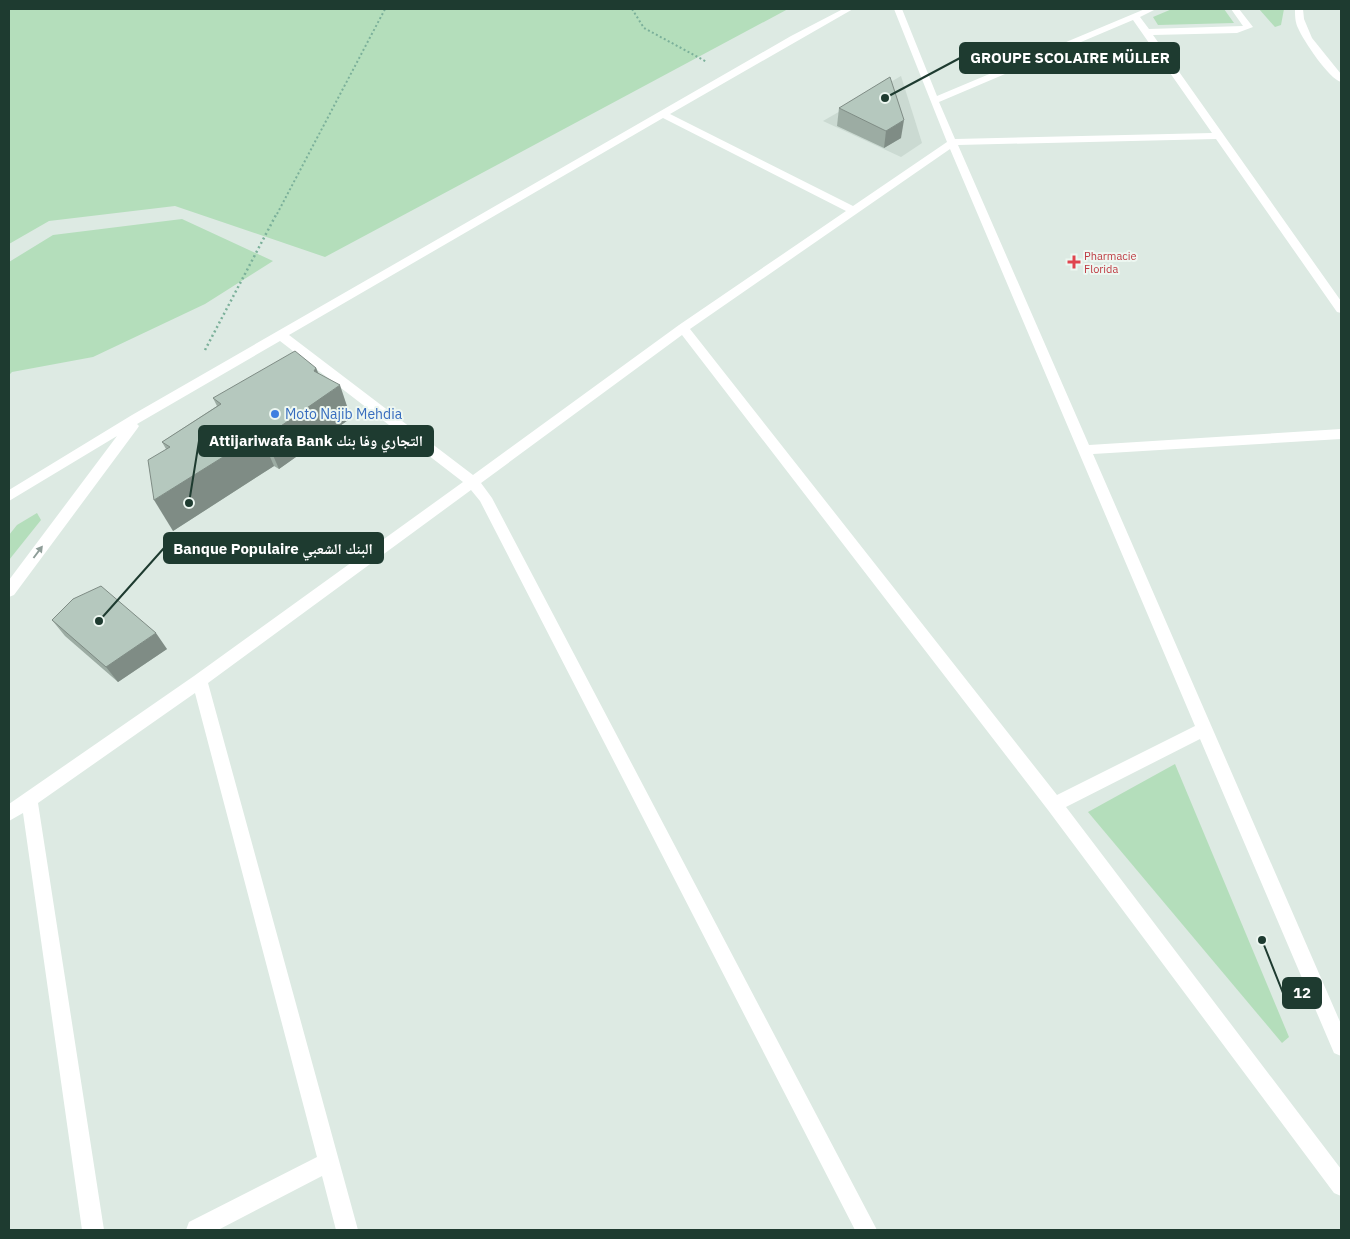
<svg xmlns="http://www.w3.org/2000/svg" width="1350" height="1239" font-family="'IBM Plex Sans','Noto Naskh Arabic',sans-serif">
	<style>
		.built { fill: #cbdad2 }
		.green { fill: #b4debb }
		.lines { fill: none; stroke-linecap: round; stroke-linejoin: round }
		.path-far1 { stroke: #7bb09a; stroke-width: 2; stroke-dasharray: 2 2.5; stroke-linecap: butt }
		.path { stroke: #7bb09a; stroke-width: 2.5; stroke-dasharray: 2 3; stroke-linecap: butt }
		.minor { fill: #fff; fill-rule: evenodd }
		.wall { fill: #9caca3 }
		.shaded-wall { fill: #7f8c85 }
		.building { fill: #b5c8be; stroke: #7f8c85 }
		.oneway { fill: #8e9d98 }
		.health-dot { fill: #e0444e; stroke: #edf7f1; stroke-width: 2 }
		.shop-dot { fill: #3f7fe0; stroke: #edf7f1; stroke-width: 2 }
		.labels { text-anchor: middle; stroke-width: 4; stroke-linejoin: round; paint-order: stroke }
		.far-health-label { font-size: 11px; fill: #be3a42; stroke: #edf7f1; text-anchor: start }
		.shop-label { font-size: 14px; fill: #366cbe; stroke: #edf7f1; text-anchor: start }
		.leader { fill: none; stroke: #1e3b30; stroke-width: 2 }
		.callout-dot { fill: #1e3b30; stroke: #edf7f1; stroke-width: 2 }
		.callout { fill: #1e3b30; stroke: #1e3b30; stroke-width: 2 }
		.callout-label { font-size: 15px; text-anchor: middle; font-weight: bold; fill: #fff }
	</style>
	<rect width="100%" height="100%" fill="#ddeae3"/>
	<path class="built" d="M901 76 922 143 901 157 823 121Z"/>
	<g class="green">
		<path d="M9 9H788L325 257 175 206 49 221 9 244Z"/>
		<path d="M1172 9H1224L1234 23 1158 25 1153 17Z"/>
		<path d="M1259 9H1284L1281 25 1275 27Z"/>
		<path d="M182 219 273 261 205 304 93 357 12 372 9 375V262L53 235Z"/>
		<path d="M37 513 41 520 9 560V535L17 525Z"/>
		<path d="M1175 764 1289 1037 1282 1043 1088 812Z"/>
	</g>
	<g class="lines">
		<g class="path-far1">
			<path d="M632 9 644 28 707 62"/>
			<path d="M277 214 385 9"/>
		</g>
		<path class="path" d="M205 350 277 213"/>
		<g class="minor">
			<path d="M843 9H853L670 114 853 206 947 142 894 9H902L937 96 1145 9H1156L1140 17 1149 29 1243 26 1231 9H1239L1253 27 1237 33 1153 35 1341 301V313L1337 312 1216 139 958 145 1089 445 1341 429V439L1093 454 1341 1024V1056L1334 1053 1200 739 1066 807 1341 1169V1196L1334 1193 1048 810 682 335 481 483 492 498 877 1230H855L480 501 471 490 208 683 358 1230H336L322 1176 218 1230H186L189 1222 317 1157 195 693 38 803 104 1230H82L23 813 9 821V804L194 676 463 482 280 341 137 424 139 426 137 429 14 595 9 597V580L117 436 9 501V490L132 415 791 36ZM1133 20 1212 133 955 139 939 102ZM663 118 846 211 679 325 473 475 289 335ZM950 149 1195 726 1057 795 690 329Z"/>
			<path d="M1295 9H1303L1304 19 1312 38 1341 74V82C1329 79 1303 40 1298 28 1295 22 1295 15 1295 9Z"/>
		</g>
	</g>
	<g class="wall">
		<path d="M839 108 901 138 884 148 837 126Z"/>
		<path d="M316 368 319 374 351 418 279 469 274 466 173 531 166 449 162 442 217 406 213 398Z"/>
		<path d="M52 620 167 649 118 682 65 636Z"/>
	</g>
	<g class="shaded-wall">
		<path d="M904 120 901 138 884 148 886 131Z"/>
		<path d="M316 368 326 395 340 385 351 418 279 469 265 437 314 371Z"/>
		<path d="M260 434 274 466 173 531 154 500Z"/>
		<path d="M156 633 167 649 118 682 106 667Z"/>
	</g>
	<g class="building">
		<path d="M890 77 904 120 886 131 839 108Z"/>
		<path d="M295 351 316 368 314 371 340 385 265 437 260 434 154 500 148 460 170 447 162 442 221 404 213 398Z"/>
		<path d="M101 586 156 633 106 667 52 620 73 599Z"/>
	</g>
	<defs><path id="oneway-solid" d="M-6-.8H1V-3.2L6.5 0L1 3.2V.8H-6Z" transform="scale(1.25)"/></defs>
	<use class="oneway" href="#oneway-solid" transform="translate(38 552) rotate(-53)"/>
	<path class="health-dot" d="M1071.5 254.5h5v5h5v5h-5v5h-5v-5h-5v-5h5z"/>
	<circle class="shop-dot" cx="275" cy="414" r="5"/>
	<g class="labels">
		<g class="far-health-label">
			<text x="1084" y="260">Pharmacie<tspan x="1084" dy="13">Florida</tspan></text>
		</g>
		<g class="shop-label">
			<text x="285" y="419">Moto Najib Mehdia</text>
		</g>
	</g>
	<path class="leader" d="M885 98L960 58M189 503L199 441M99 621L164 548M1262 940L1283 993"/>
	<g class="callout-dot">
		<circle cx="885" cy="98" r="5"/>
		<circle cx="189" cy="503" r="5"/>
		<circle cx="99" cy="621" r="5"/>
		<circle cx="1262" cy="940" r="5"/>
	</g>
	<g class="callout">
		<rect x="960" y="43" width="219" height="30" rx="5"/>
		<rect x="199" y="426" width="234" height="30" rx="5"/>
		<rect x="164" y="533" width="219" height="30" rx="5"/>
		<rect x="1283" y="978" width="38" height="30" rx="5"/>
	</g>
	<g class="callout-label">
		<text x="1070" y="63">GROUPE SCOLAIRE MÜLLER</text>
		<text x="316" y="446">Attijariwafa Bank التجاري وفا بنك</text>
		<text x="273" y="554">Banque Populaire البنك الشعبي</text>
		<text x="1302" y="998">12</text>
	</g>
	<rect width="1350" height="1239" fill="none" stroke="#1e3b30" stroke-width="20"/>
</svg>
